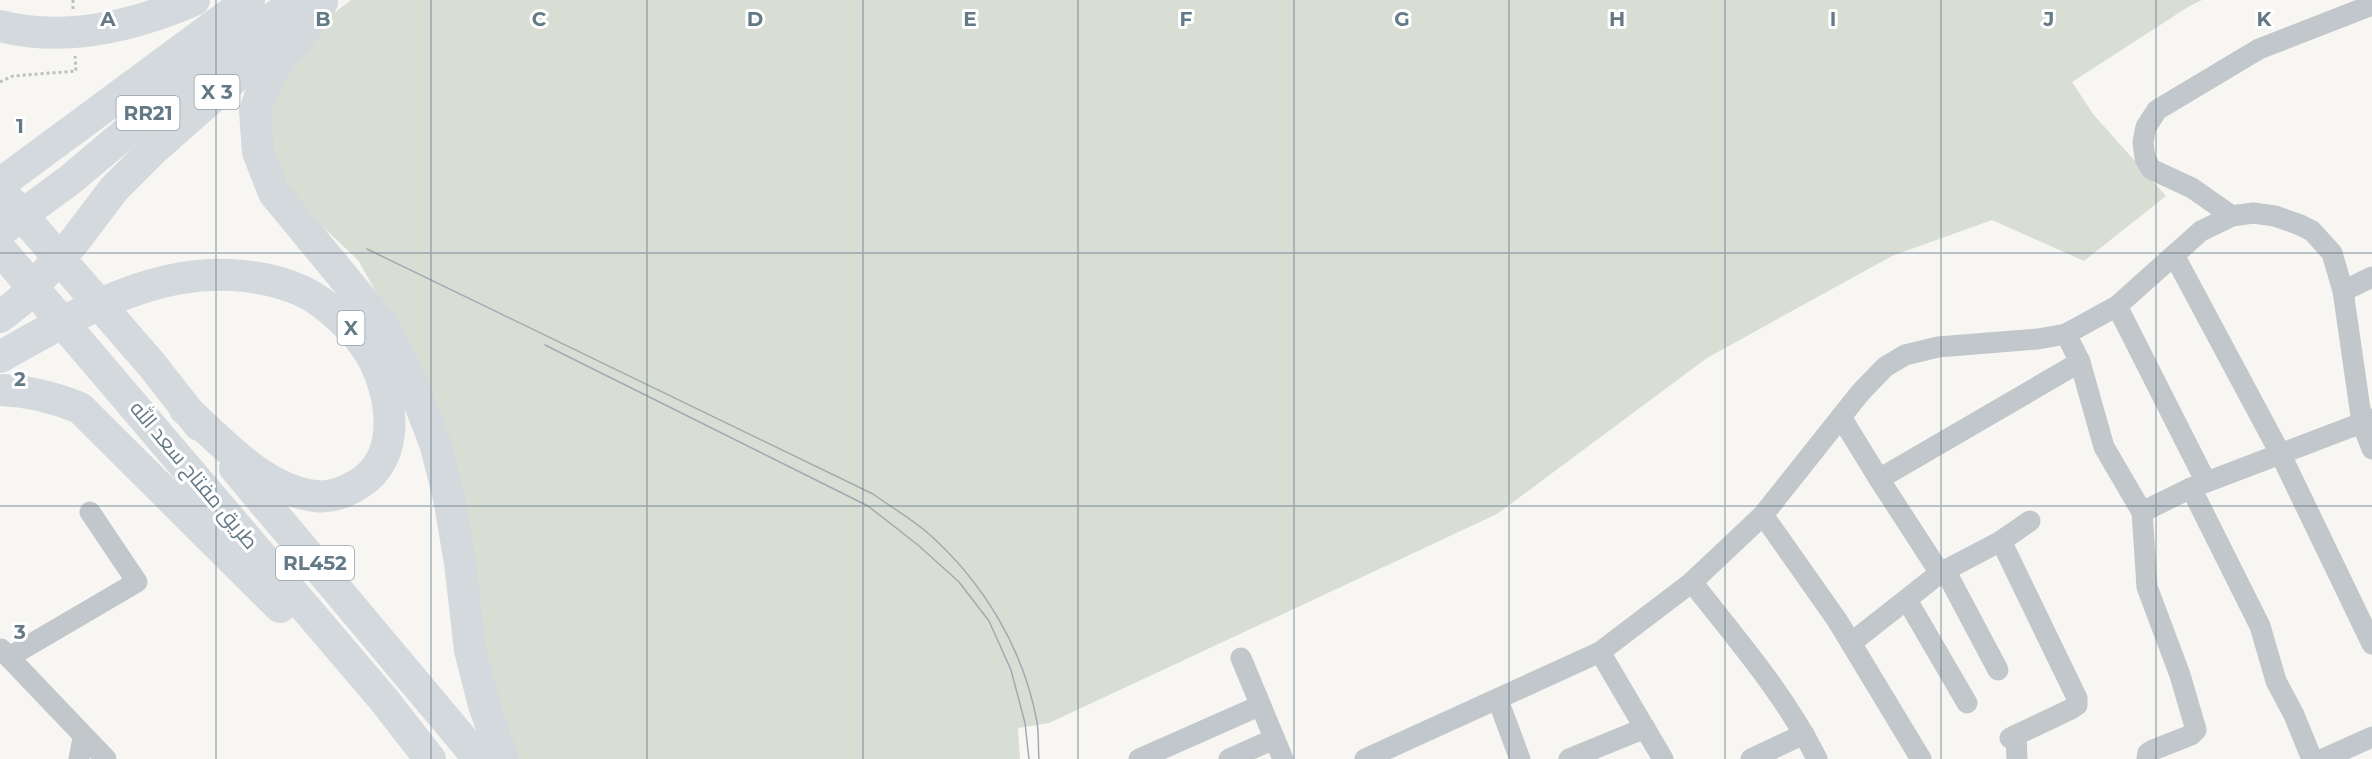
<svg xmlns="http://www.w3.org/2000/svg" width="2372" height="759" font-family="Montserrat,Cairo,sans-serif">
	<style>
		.green { fill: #d8ded4 }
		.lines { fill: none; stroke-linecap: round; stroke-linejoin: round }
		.path { stroke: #bdc0c2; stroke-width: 3; stroke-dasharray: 3 3; stroke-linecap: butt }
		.minor { stroke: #c1c7ca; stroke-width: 21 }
		.highway { stroke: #d4d9dd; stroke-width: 32 }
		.tram { stroke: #a2aaaf; stroke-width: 1.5 }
		.grid { fill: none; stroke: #637986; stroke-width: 1.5; stroke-opacity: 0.55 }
		.labels { text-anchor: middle; stroke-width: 6; stroke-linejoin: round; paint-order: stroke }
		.shield { fill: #fff; stroke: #92a1aa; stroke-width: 1.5 }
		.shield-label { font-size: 20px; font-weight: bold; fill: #637986 }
		.street-label { font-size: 21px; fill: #637986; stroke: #fff }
		.grid-label { font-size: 20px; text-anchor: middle; font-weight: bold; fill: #637986; stroke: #fff; stroke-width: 6; stroke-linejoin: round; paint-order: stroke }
	</style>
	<rect width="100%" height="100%" fill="#f7f6f3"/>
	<path class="green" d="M351 0H2202L2188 7 2072 82 2093 114 2166 196 2084 261 1992 220 1892 256 1707 358 1497 514 1049 723 1018 728 1020 759H515L390 317 358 260 295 201 267 152 263 115 313 29Z"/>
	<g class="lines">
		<g class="path">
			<path d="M73 0V10"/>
			<path d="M0 82 13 76 76 71 75 56"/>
		</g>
		<g class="minor">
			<path d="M2232 216 2192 188 2151 169 2145 158 2143 142 2146 127 2157 110 2259 49 2372 5"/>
			<path d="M2174 255 2280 453 2372 644"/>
			<path d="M2343 291 2372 277"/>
			<path d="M2117 306 2206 482"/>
			<path d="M2066 334 2080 362 2104 447 2142 512 2191 488 2372 419"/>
			<path d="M1841 417 1879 479 2080 362"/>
			<path d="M1879 479 1940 573"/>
			<path d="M2191 488 2260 626 2276 681 2294 715 2312 759"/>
			<path d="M2142 512 2147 587 2180 675 2196 730 2191 735 2153 750 2148 753 2147 759"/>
			<path d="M1763 515 1837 620 1921 759"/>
			<path d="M2001 541 2077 698V705L2071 709 2010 738"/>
			<path d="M1945 570 1998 670"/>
			<path d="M1692 582C1736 639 1785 694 1817 759"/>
			<path d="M1907 600 1967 703"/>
			<path d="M1851 643 1940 573 2001 541 2030 521"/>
			<path d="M1 649 106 759"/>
			<path d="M1600 652 1663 759"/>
			<path d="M9 657 137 582 90 512"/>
			<path d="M1241 658 1283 759"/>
			<path d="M1498 700 1520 759"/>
			<path d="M2016 735 2017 759"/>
			<path d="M79 759 83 738"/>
			<path d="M1139 759 1259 706"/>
			<path d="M1229 759 1274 739"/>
			<path d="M1365 759 1600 652 1692 582 1763 515 1860 393 1885 367 1905 355 1938 347 2038 339 2066 334 2117 306 2201 231 2232 216 2253 213 2275 216 2300 225 2312 231 2332 253 2343 291 2362 423 2372 449"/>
			<path d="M1569 759 1645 728"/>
			<path d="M1751 759 1804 734"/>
			<path d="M2323 759 2372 737"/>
		</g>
		<g class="highway">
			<path d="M322 2 305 29 271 72 262 91 255 111 258 152 274 193 382 324 410 378 436 446 449 498 460 563 470 650 484 705 503 759"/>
			<path d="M0 26C66 43 134 26 194 0"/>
			<path d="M0 184 249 0"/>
			<path d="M0 190 152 365 199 425"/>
			<path d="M6 227 71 179 224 50 300 0"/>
			<path d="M0 249 384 700 430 759"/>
			<path d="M0 317 19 302 73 243 114 189 154 149 282 36"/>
			<path d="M0 357C57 325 117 289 182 278 221 271 266 275 302 291 326 302 358 332 371 355 393 394 403 459 357 485 344 493 331 498 315 496 262 489 222 442 185 409"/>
			<path d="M0 390C29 391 53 397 80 408L280 607"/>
			<path d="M235 468 479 759"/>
		</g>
		<g class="tram">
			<path d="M367 249 873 494C891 507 912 519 929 534 984 583 1024 650 1037 722 1039 734 1038 747 1039 759"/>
			<path d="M545 345 868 506 918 545 959 582 989 621 1011 670 1025 723 1029 759"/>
		</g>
	</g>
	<path class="grid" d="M216 0V759M431 0V759M647 0V759M863 0V759M1078 0V759M1294 0V759M1509 0V759M1725 0V759M1941 0V759M2156 0V759M0 253H2372M0 506H2372"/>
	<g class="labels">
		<g class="shield">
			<rect x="194.5" y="75" width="45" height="34" rx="4.5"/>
			<rect x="116.5" y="96" width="63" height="34" rx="4.5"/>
			<rect x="337.5" y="311" width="27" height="34" rx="4.5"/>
			<rect x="276" y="546" width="78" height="34" rx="4.5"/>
		</g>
		<g class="shield-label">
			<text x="217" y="99">X 3</text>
			<text x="148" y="120">RR21</text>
			<text x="351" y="335">X</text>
			<text x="315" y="570">RL452</text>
		</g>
		<g class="street-label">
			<text transform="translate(194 475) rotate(50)" y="7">طريق مفتاح سعد الله</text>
		</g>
	</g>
	<g class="grid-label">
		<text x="108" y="26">A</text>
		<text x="323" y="26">B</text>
		<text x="539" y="26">C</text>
		<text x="755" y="26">D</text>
		<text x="970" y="26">E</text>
		<text x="1186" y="26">F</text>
		<text x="1402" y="26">G</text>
		<text x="1617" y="26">H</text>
		<text x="1833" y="26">I</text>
		<text x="2049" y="26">J</text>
		<text x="2264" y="26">K</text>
		<text x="20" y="133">1</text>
		<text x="20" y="386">2</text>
		<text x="20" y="639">3</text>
	</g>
</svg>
